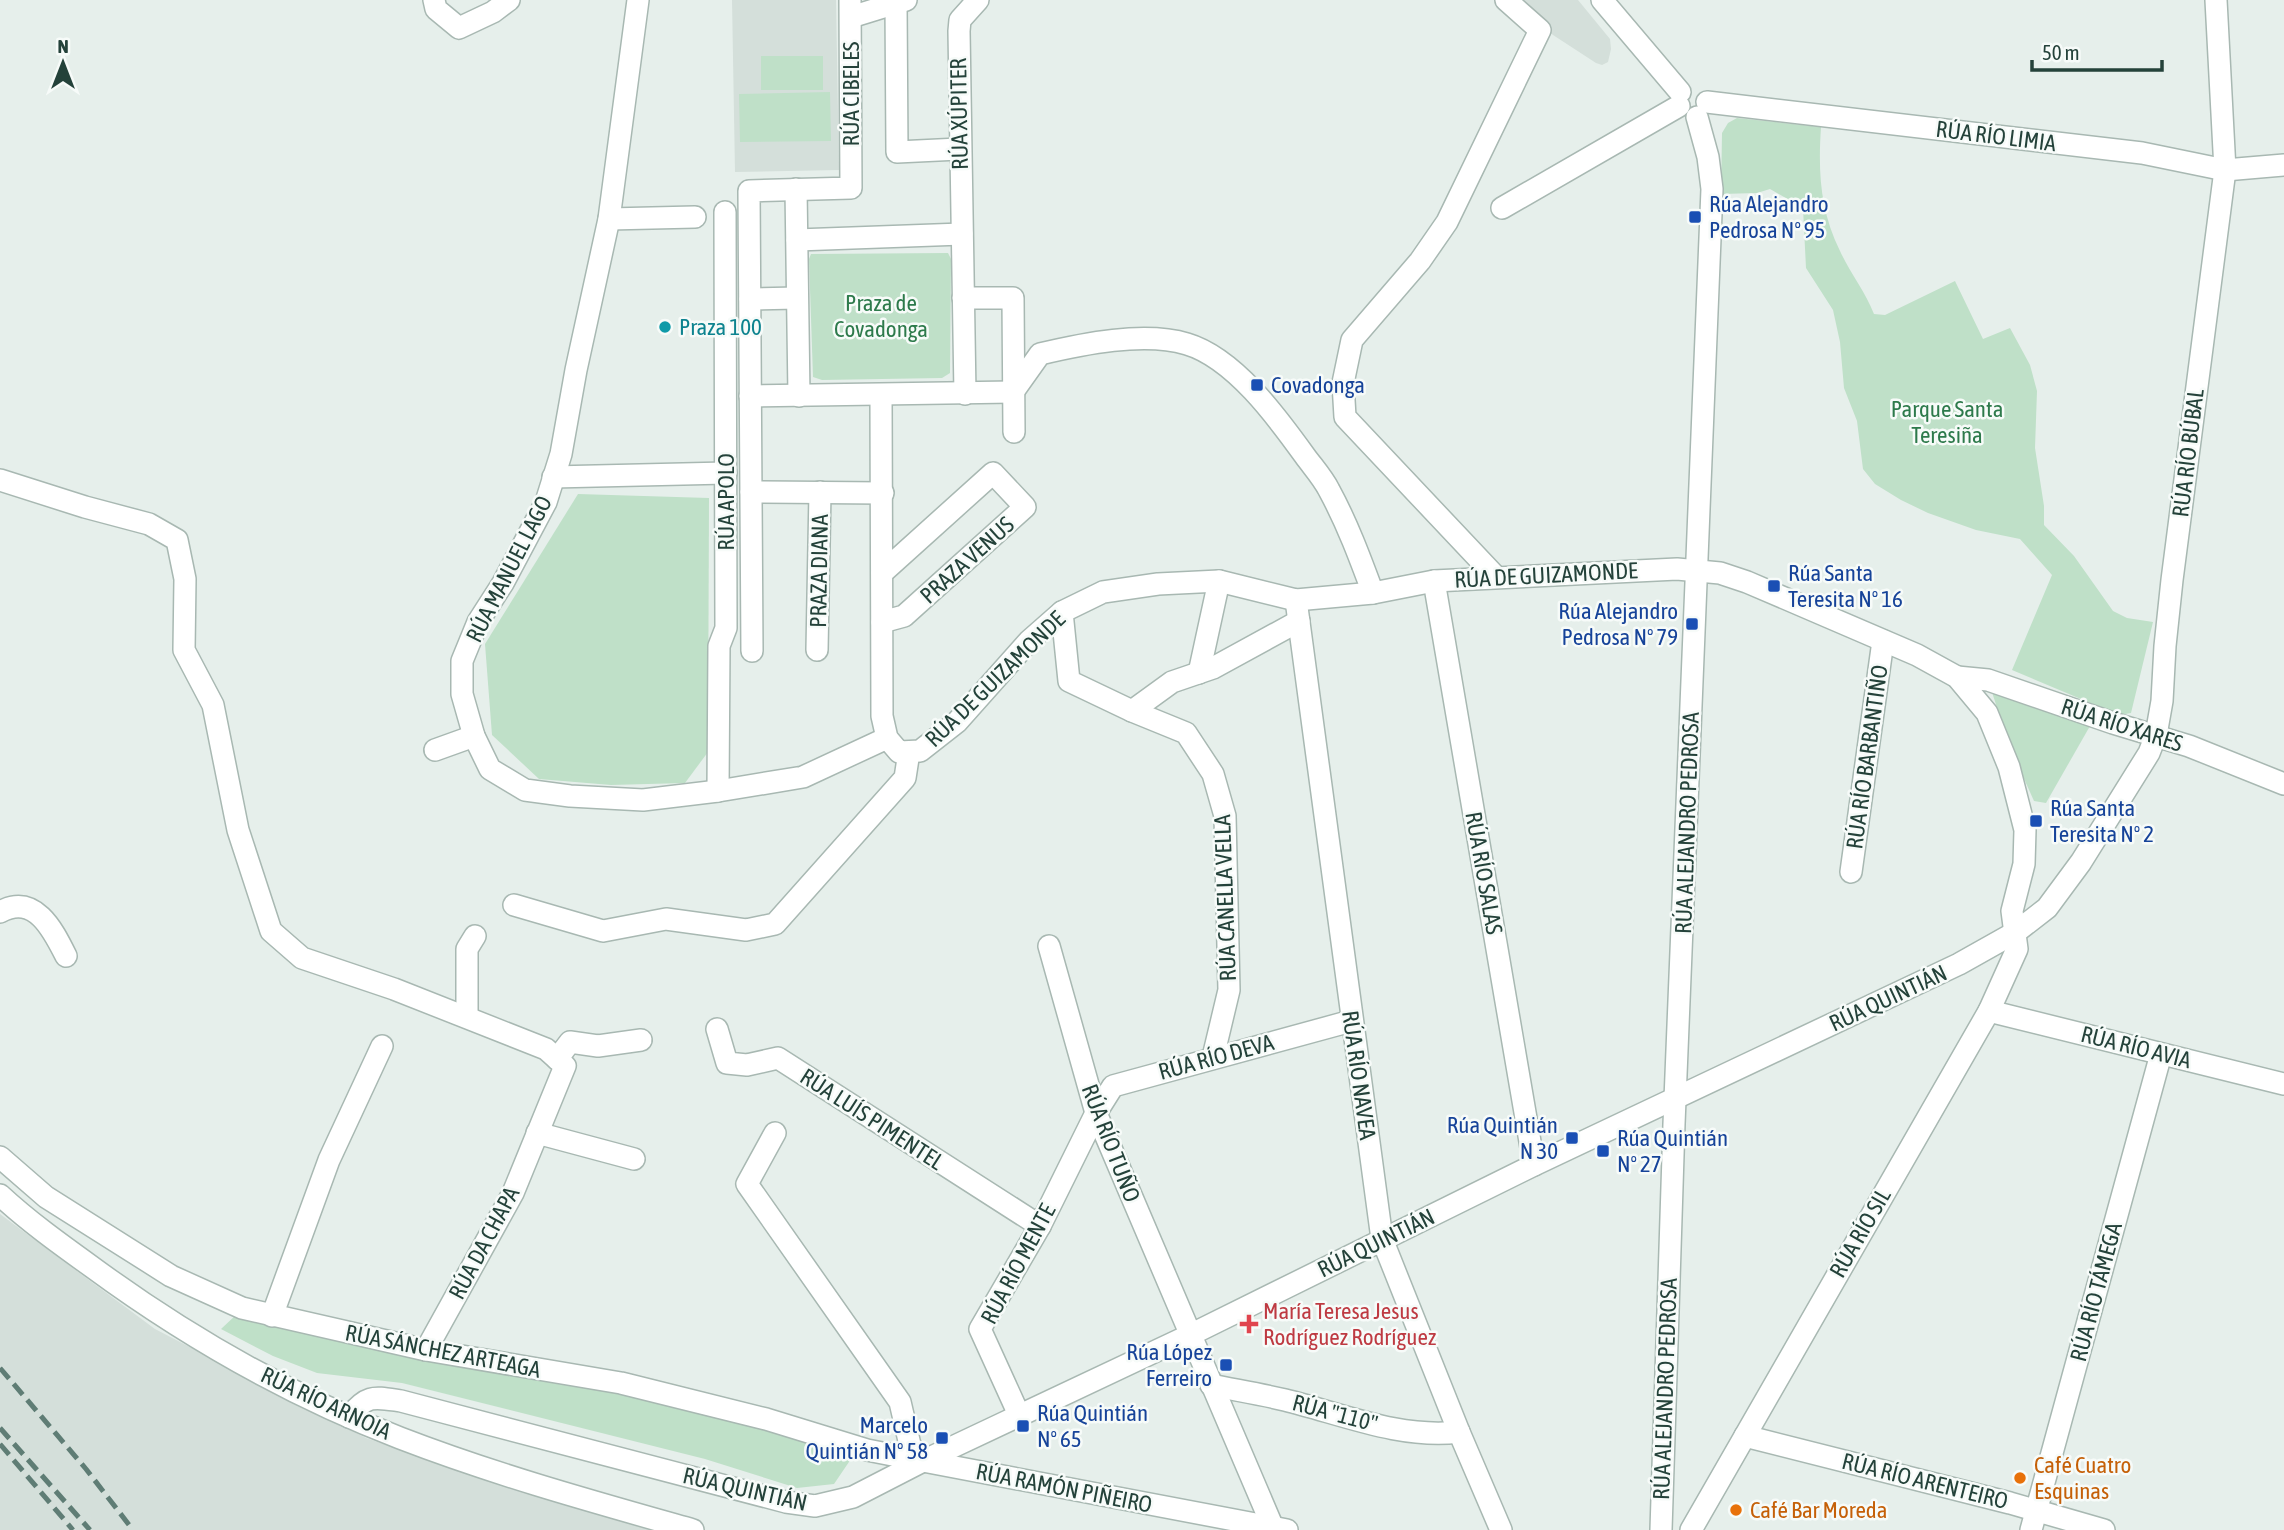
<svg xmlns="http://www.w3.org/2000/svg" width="2284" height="1530" font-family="'Asap Condensed',sans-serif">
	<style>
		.built { fill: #d4dfda }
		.green { fill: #bfe0c8 }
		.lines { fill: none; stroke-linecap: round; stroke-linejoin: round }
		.minor-casing { stroke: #a8b8b2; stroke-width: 24 }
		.minor { stroke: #fff; stroke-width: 21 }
		.rail { stroke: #5f7d75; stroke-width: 5; stroke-dasharray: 14 7; stroke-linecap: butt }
		.transit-dot { fill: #1a4fb4; stroke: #f7fbf9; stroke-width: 2.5 }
		.culture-dot { fill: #0f9aa8; stroke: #f7fbf9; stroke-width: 2.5 }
		.health-dot { fill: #e0444e; stroke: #f7fbf9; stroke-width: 2.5 }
		.food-dot { fill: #e8710a; stroke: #f7fbf9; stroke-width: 2.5 }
		.labels { text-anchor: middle; stroke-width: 5; stroke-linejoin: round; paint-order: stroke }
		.street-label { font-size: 23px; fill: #24423a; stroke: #f7fbf9 }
		.transit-label { font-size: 23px; fill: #164399; stroke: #f7fbf9; text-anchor: start }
		.park-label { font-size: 23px; fill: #2d7a4b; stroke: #f7fbf9 }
		.culture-label { font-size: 23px; fill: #0d838f; stroke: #f7fbf9; text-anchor: start }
		.health-label { font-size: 23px; fill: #be3a42; stroke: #f7fbf9; text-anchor: start }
		.food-label { font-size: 23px; fill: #c56008; stroke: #f7fbf9; text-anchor: start }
	</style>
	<rect width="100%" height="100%" fill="#e6efeb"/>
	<g class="built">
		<path d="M732 0H836L839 170 735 172Z"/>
		<path d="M1512 0H1578L1610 39 1611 49 1608 62 1602 65 1596 63 1553 35Z"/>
		<path d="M0 1214 155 1329 350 1430 366 1438 517 1490 650 1530H0Z"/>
	</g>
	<g class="green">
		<rect x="761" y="56" width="62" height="34"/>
		<path d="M830 92 831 141 740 142 739 94Z"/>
		<path d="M1737 118 1821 127C1818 172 1820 210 1840 251 1850 273 1865 291 1874 314L1885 315 1955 281 1983 339 2010 328 2030 365 2037 391 2035 448 2044 506V525L2074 556 2113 611 2127 618 2153 622 2131 713 2119 715 2012 670 2052 575 2020 539 1976 530 1928 513 1901 500 1875 484 1863 469 1857 421 1844 388 1840 342 1833 310 1806 268 1803 208 1770 189 1757 193 1721 194 1722 133 1728 123Z"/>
		<path d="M948 253 951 259 950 373 942 378 822 380 813 377 809 259 811 254Z"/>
		<path d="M578 494 709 498 708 752 685 783 611 785 539 779 492 735 485 644Z"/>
		<path d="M1991 689 2090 726 2046 803 2034 801 2009 745Z"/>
		<path d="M237 1314 662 1398 853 1456 834 1484 797 1488 705 1459 402 1383 317 1373 273 1356 221 1329Z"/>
	</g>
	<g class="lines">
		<g class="minor-casing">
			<g id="minor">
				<path d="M434 0 436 9 459 28 493 12 509 0"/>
				<path d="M638 0 609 219 576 370 561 454 546 502 503 583 478 622 462 661V694L474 736 490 769 525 790 570 796 643 800 718 791 803 777 887 738"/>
				<path d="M1602 0 1680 92"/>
				<path d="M896 3 897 152 959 149"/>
				<path d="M851 17 906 0"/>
				<path d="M1707 102 2142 153 2225 170 2284 165"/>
				<path d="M796 189 799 396"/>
				<path d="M1502 208 1679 106"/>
				<path d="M609 219 695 217"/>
				<path d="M797 240 962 234"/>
				<path d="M963 298H1013L1014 432"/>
				<path d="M750 299 797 298"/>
				<path d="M1013 392 1040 354C1082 344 1144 331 1187 344 1234 358 1277 417 1305 456 1313 467 1323 478 1329 490 1347 523 1360 558 1373 593"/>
				<path d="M965 394 959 31 960 20 978 0"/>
				<path d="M881 395 882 716 887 738 899 752 920 751 957 722 1029 641 1062 612 1103 592 1158 584 1219 581 1296 600 1373 593 1434 581 1677 569 1720 573 1747 582 1917 655 1957 677 1987 713 2009 767 2025 830 2024 864 2012 911 2017 949 1989 1011 1691 1530"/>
				<path d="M750 396 1013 392"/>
				<path d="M553 477 726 473"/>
				<path d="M0 480 85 507 149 524 177 540 185 579 184 650 213 705 238 830 271 931 302 958 394 989 546 1049 565 1066 513 1193 426 1350"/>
				<path d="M751 492 883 493"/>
				<path d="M1496 577 1345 417 1343 383 1352 340 1420 261 1447 222 1540 30 1506 0"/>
				<path d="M1434 581 1534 1165"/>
				<path d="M1296 600 1382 1239 1459 1432 1501 1530"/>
				<path d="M1062 612 1069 681 1132 711 1186 733 1213 774 1225 816 1229 990 1213 1057"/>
				<path d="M882 622 904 616 1025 507 993 473 882 573"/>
				<path d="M817 650 820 492"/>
				<path d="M752 651 749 191 851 188 850 0"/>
				<path d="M1199 673 1219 581"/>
				<path d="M1957 677 1988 680 2113 723 2189 746 2284 784"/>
				<path d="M1132 711 1172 682 1213 668 1299 621"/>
				<path d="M435 750 474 736"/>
				<path d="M718 791 719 646 726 628 725 212"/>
				<path d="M1851 872 1883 641"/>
				<path d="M514 905 603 931 666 919 746 930 775 924 905 778 909 752"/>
				<path d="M0 912C35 893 53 930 66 956"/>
				<path d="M1049 946 1096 1113 1274 1530"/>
				<path d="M1989 1011 2284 1084"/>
				<path d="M467 1017V949L475 936"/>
				<path d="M717 1029 727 1063 747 1065 778 1058 1040 1226"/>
				<path d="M557 1059 570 1042 598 1046 641 1040"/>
				<path d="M537 1133 634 1159"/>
				<path d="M775 1133 747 1184 900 1402 910 1445 923 1461"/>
				<path d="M0 1157 46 1197 171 1276 242 1308 426 1350 621 1383 766 1419 867 1450 923 1461 1287 1530"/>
				<path d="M0 1195C28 1221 60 1244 92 1267 186 1336 291 1396 400 1438 496 1475 594 1502 693 1530"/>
				<path d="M272 1316 329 1160 382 1046"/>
				<path d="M1211 1385C1235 1390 1260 1394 1285 1400 1342 1414 1400 1439 1459 1432"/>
				<path d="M349 1417C367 1394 374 1397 401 1401L786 1502 815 1506 853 1497 923 1461 1190 1335 1534 1165 1959 964 2016 932 2047 908 2081 862 2149 753 2156 735 2162 701 2165 646 2172 580 2225 170 2216 0"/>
				<path d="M1020 1417 980 1329 1040 1226 1096 1113 1113 1086 1351 1021"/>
				<path d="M1745 1436 2010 1503 2104 1530"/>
				<path d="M1661 1530 1674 1124 1712 189 1708 157 1697 117"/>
				<path d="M2031 1530 2161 1054"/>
			</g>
		</g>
		<use href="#minor" class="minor"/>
		<g class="rail">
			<path d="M0 1368 86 1469 133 1530"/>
			<path d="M0 1428 90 1530"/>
			<path d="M0 1444 73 1530"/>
		</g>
	</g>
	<g class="transit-dot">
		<rect x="1688" y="210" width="14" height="14" rx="3.5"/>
		<rect x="1250" y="378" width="14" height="14" rx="3.5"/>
		<rect x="1767" y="579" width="14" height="14" rx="3.5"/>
		<rect x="1685" y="617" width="14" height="14" rx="3.5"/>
		<rect x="2029" y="814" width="14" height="14" rx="3.5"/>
		<rect x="1565" y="1131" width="14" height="14" rx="3.5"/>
		<rect x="1596" y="1144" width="14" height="14" rx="3.5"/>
		<rect x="1219" y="1358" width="14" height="14" rx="3.5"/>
		<rect x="1016" y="1419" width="14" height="14" rx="3.5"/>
		<rect x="935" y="1431" width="14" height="14" rx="3.5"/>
	</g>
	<circle class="culture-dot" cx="665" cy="327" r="7"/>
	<path class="health-dot" d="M1245.5 1313.5h7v7h7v7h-7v7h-7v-7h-7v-7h7z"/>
	<g class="food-dot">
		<circle cx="2020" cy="1478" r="7"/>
		<circle cx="1736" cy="1510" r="7"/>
	</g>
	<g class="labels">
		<g class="street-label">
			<text transform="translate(851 94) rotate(-90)" y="8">RÚA CIBELES</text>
			<text transform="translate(959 114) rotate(-91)" y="8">RÚA XÚPITER</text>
			<text transform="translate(1996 136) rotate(7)" y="8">RÚA RÍO LIMIA</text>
			<text transform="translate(2188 453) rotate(-83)" y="8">RÚA RÍO BÚBAL</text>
			<text transform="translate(726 502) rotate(-90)" y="8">RÚA APOLO</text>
			<text transform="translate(967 560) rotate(-42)" y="8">PRAZA VENUS</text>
			<text transform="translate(509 569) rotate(-63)" y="8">RÚA MANUEL LAGO</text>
			<text transform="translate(819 571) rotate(-89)" y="8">PRAZA DIANA</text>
			<text transform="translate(1546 575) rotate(-3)" y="8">RÚA DE GUIZAMONDE</text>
			<text transform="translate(995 679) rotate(-44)" y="8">RÚA DE GUIZAMONDE</text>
			<text transform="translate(2122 725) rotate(18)" y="8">RÚA RÍO XARES</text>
			<text transform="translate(1867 757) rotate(-82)" y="8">RÚA RÍO BARBANTIÑO</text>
			<text transform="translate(1687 823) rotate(-88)" y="8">RÚA ALEJANDRO PEDROSA</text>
			<text transform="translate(1484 873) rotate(80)" y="8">RÚA RÍO SALAS</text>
			<text transform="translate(1225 898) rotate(-92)" y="8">RÚA CANELLA VELLA</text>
			<text transform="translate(1888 998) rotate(-25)" y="8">RÚA QUINTIÁN</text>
			<text transform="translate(2136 1047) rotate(14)" y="8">RÚA RÍO AVIA</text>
			<text transform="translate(1216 1057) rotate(-15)" y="8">RÚA RÍO DEVA</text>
			<text transform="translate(1359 1075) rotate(82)" y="8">RÚA RÍO NAVEA</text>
			<text transform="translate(872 1119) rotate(33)" y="8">RÚA LUÍS PIMENTEL</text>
			<text transform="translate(1111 1143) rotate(69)" y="8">RÚA RÍO TUÑO</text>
			<text transform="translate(1860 1233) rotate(-60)" y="8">RÚA RÍO SIL</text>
			<text transform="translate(484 1243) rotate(-62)" y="8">RÚA DA CHAPA</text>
			<text transform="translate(1376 1243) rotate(-26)" y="8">RÚA QUINTIÁN</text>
			<text transform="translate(1018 1264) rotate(-62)" y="8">RÚA RÍO MENTE</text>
			<text transform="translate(2096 1292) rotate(-75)" y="8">RÚA RÍO TÁMEGA</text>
			<text transform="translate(443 1351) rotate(11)" y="8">RÚA SÁNCHEZ ARTEAGA</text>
			<text transform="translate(1665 1389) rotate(-88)" y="8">RÚA ALEJANDRO PEDROSA</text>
			<text transform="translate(326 1403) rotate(25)" y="8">RÚA RÍO ARNOIA</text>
			<text transform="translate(1335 1413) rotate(15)" y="8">RÚA "110"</text>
			<text transform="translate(1925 1481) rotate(14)" y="8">RÚA RÍO ARENTEIRO</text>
			<text transform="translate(1064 1488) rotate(11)" y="8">RÚA RAMÓN PIÑEIRO</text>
			<text transform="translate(745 1489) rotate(13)" y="8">RÚA QUINTIÁN</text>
		</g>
		<g class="transit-label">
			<text x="1709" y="212">Rúa Alejandro<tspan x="1709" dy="26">Pedrosa Nº 95</tspan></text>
			<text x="1271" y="393">Covadonga</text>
			<text x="1788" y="581">Rúa Santa<tspan x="1788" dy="26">Teresita Nº 16</tspan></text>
			<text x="1678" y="619" text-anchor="end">Rúa Alejandro<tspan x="1678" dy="26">Pedrosa Nº 79</tspan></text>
			<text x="2050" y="816">Rúa Santa<tspan x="2050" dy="26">Teresita Nº 2</tspan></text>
			<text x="1558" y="1133" text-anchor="end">Rúa Quintián<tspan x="1558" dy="26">N 30</tspan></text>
			<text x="1617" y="1146">Rúa Quintián<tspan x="1617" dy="26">Nº 27</tspan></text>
			<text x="1212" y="1360" text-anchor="end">Rúa López<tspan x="1212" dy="26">Ferreiro</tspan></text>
			<text x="1037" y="1421">Rúa Quintián<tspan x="1037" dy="26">Nº 65</tspan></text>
			<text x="928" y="1433" text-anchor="end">Marcelo<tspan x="928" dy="26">Quintián Nº 58</tspan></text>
		</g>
		<g class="park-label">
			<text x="881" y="311">Praza de<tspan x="881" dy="26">Covadonga</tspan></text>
			<text x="1947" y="417">Parque Santa<tspan x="1947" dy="26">Teresiña</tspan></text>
		</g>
		<g class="culture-label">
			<text x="679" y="335">Praza 100</text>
		</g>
		<g class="health-label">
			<text x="1263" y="1319">María Teresa Jesus<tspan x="1263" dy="26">Rodríguez Rodríguez</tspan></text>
		</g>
		<g class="food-label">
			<text x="2034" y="1473">Café Cuatro<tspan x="2034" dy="26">Esquinas</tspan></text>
			<text x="1750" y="1518">Café Bar Moreda</text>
		</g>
	</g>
	<g transform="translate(63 63)" stroke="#f7fbf9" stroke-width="5" paint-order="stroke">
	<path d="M0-5L12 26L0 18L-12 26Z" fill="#24423a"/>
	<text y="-10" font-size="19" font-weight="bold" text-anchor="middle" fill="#24423a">N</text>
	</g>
	<path d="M2032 60v10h130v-10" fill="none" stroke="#24423a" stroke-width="3.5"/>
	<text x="2042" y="60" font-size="21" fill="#24423a" stroke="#f7fbf9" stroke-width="5" paint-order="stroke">50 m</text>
</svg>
